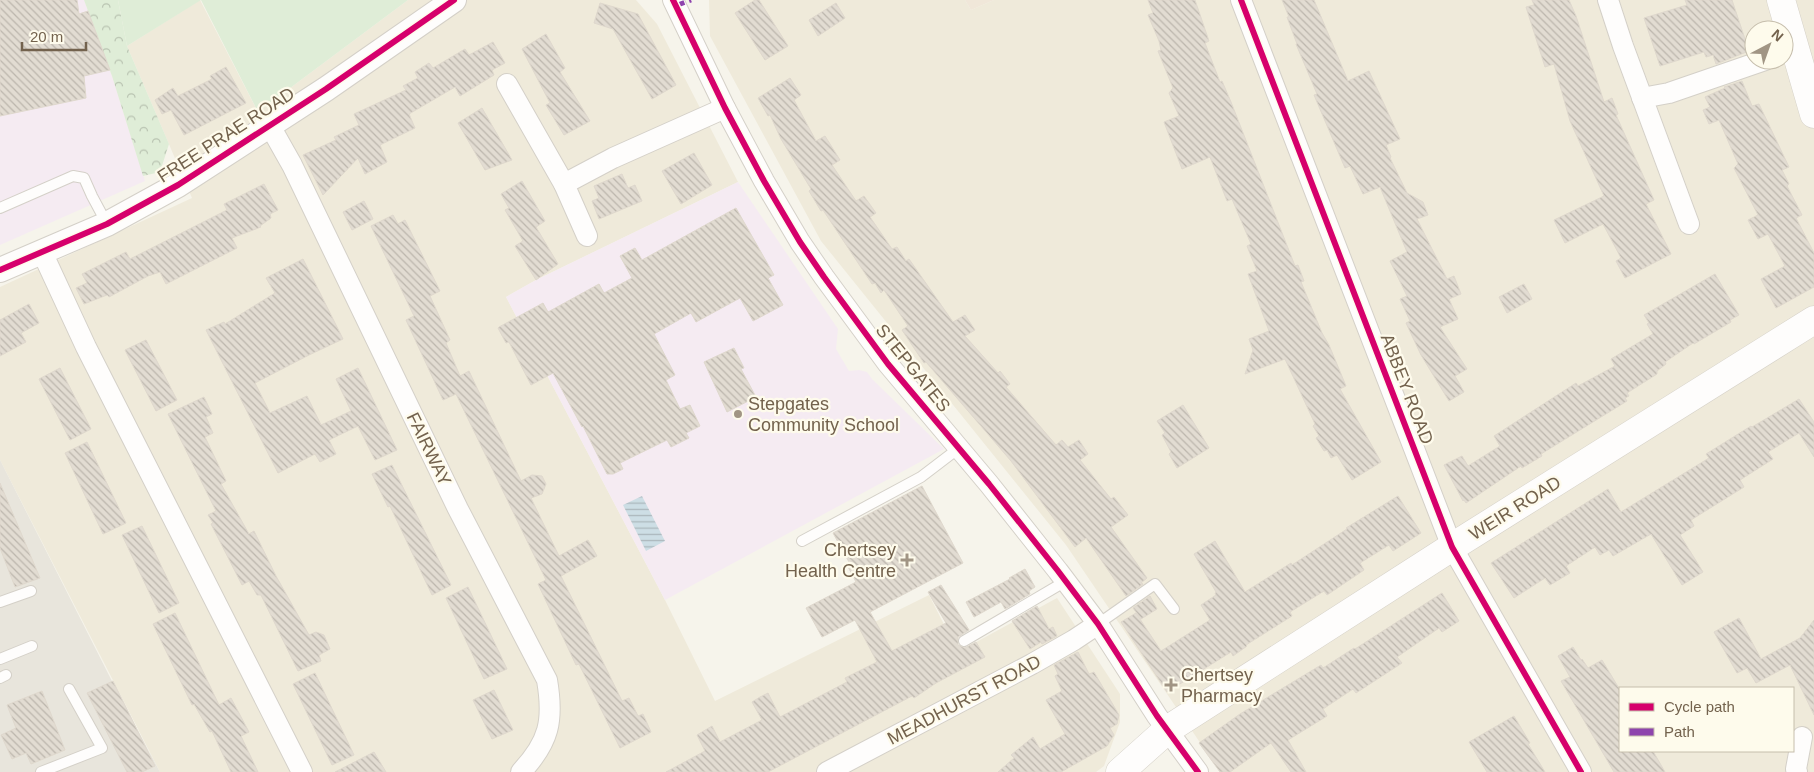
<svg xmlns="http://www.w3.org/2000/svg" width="1814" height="772" font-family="Helvetica,sans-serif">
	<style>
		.residential { fill: #efeada; fill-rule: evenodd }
		.commercial { fill: #f0e7d9 }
		.industrial { fill: #e8e5dc }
		.education { fill: #f5ebf2 }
		.forest { fill: url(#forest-crowns) }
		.green { fill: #dfedd7 }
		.water { fill: url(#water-rules) }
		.building { fill: url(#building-back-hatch); stroke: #dfd8cd }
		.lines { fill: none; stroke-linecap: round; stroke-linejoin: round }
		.service-casing { stroke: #d4d0c8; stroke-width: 12 }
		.minor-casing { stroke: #d4d0c8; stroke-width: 22 }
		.tertiary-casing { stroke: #d4d0c8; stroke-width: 26 }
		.secondary-casing { stroke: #d5d1c8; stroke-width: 29 }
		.service { stroke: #fefdfc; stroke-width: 10 }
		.minor { stroke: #fefdfc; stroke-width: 20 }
		.tertiary { stroke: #fefdfc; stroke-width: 24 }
		.secondary { stroke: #fefdfc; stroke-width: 28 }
		.quiet { stroke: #8e44ad; stroke-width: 5; stroke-dasharray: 10 5; stroke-linecap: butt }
		.cycleway-casing { stroke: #fefbec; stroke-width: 9 }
		.cycleway { stroke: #d6006c; stroke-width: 6 }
		.poi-dot { fill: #a19584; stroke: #fefbec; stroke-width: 2 }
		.labels { text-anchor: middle; stroke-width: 4.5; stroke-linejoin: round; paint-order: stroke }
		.street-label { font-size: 18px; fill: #73624d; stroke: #fefbec }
		.poi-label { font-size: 18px; fill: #73624d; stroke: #fefbec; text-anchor: start }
	</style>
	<defs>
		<pattern id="forest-crowns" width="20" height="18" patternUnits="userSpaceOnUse" patternTransform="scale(1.25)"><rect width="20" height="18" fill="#dfedd7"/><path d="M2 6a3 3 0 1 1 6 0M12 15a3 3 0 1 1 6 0" fill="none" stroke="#b9c3b1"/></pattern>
		<pattern id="water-rules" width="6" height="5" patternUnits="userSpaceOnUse" patternTransform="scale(1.25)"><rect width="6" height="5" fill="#cddee5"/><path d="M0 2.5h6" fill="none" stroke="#abb7bc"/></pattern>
		<pattern id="building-back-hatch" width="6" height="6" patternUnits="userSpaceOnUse" patternTransform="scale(1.25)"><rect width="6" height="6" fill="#e2dcd2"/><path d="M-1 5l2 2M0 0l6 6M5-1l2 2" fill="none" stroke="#bcb6ad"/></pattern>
	</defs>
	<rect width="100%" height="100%" fill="#f6f4eb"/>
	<g class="residential">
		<path d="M200 0 258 112 408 0H636L657 24 738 182 536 280 506 297 665 600 715 701 929 595 958 652 1057 598 1120 694V722L1104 766 1096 772H160L0 460V287L192 198 127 46Z"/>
		<path d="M709 0H965L971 10 994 0H1814V772H1220L1066 545 821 241 710 36ZM1754 30H1784V60H1754ZM1620 688H1793V751H1620Z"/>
	</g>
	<path class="commercial" d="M965 0H994L971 10Z"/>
	<path class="industrial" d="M0 460 118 693 160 772H0Z"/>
	<g class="education">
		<path d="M0 0H84L112 76 145 181 0 245Z"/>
		<path d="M738 182 838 329 836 349 849 371 859 370 867 372 872 379 944 449 665 600 506 297 536 280Z"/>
	</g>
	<path class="forest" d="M84 0H118L127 46 169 144 160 172 143 176 112 76Z"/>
	<path class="green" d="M118 0H408L258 112 201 0 127 46Z"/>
	<path class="water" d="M642 496 665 541 646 551 623 505Z"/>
	<g class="building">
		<path d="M0 0H77L79 14 88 11 110 70 84 76 86 98 0 116Z"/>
		<path d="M755 0H759L788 46 765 60 735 13Z"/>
		<path d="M1148 0H1195L1209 41 1205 43 1220 82 1222 81 1231 102 1295 266 1298 265 1304 281 1301 282 1322 333 1329 345 1346 386 1340 389 1381 462 1352 480 1337 455 1331 458 1327 450 1324 451 1316 438 1319 436 1313 426 1315 424 1285 359 1245 374 1253 350 1249 339 1269 331 1248 274 1257 271 1247 246 1251 244 1232 199 1227 201 1210 157 1182 169 1164 122 1179 116 1169 93 1173 88 1158 51 1161 50 1159 41 1148 15 1153 13Z"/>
		<path d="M1282 0H1314L1348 81 1369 71 1400 139 1386 145 1391 157 1390 158 1407 193 1423 202 1428 215 1417 219 1447 279 1454 276 1461 294 1449 299 1458 319 1440 327 1467 369 1455 376 1464 392 1449 401 1421 355 1406 323 1410 321 1400 299 1407 296 1390 261 1407 252 1380 187 1363 194 1350 166 1345 168 1314 95 1317 94 1296 44H1297L1287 17H1289Z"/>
		<path d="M1532 0H1569L1576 16 1604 102 1612 98 1618 114 1616 115 1654 200 1646 204 1671 254 1625 278 1616 261 1621 258 1603 224 1565 243 1554 220 1604 196 1570 121 1554 64 1545 67 1526 7 1534 5Z"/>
		<path d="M1685 0H1732L1749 51 1716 64 1713 55 1706 57 1704 52 1660 66 1644 18 1687 5Z"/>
		<path d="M600 3 638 14 676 85 652 99 613 29 594 23Z"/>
		<path d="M836 3 845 18 818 36 809 20Z"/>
		<path d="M546 34 565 68 560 72 590 121 564 135 546 105 550 103 522 49Z"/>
		<path d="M493 42 505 63 492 70 494 75 460 96 455 87 409 114 415 128 380 145 387 162 365 174 358 158 323 195 303 155 336 140 334 137 359 125 354 114 406 90 403 86 418 78 415 72 429 63 433 68 465 49 469 55Z"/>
		<path d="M226 67 246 103 184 135 171 110 162 114 155 100 173 88 178 96 212 79 210 76Z"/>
		<path d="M790 78 801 95 794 100 816 141 825 136 840 160 832 165 856 201 864 196 876 213 870 217 892 249 897 247 906 261 909 259 953 322 965 315 975 330 965 336 998 373 1000 371 1010 384 1006 387 1056 445 1062 440 1068 447 1079 440 1088 454 1080 460 1111 499 1114 497 1128 515 1111 527 1147 578 1141 583 1143 584 1126 596 1086 538 1075 547 1011 461 926 362 924 363 902 330 908 326 884 290 881 293 875 283 872 284 823 210 821 211 809 191 811 189 781 139 770 115 768 116 758 98Z"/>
		<path d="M1742 81 1752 106 1759 104 1789 167 1782 170 1789 184 1787 186 1802 215 1796 218 1814 253V287L1776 308 1761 279 1785 266 1768 234 1758 239 1748 220 1758 215 1734 168 1738 164 1719 120 1709 124 1703 110 1710 107 1705 97 1725 88 1724 87Z"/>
		<path d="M482 108 512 160 485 170 458 123Z"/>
		<path d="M694 153 712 185 681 204 662 171Z"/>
		<path d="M622 174 628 188 635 185 642 201 599 219 592 201 599 198 594 186Z"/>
		<path d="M522 181 545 221 536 227 558 264 536 280 515 246 523 241 505 210 509 208 501 194Z"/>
		<path d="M264 184 278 210 270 214 271 218 260 226 261 227 232 238 237 248 166 284 160 272 148 276 109 297 107 295 84 304 76 288 87 283 82 274 126 252 130 259 227 210 224 204Z"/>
		<path d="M364 201 373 219 352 230 343 212Z"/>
		<path d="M736 208 774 275 768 278 783 305 753 321 740 298 696 322 691 313 654 334 675 375 666 380 680 409 690 405 700 426 686 433 689 438 671 447 667 440 620 463 623 469 613 474H607L583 426 582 427 553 373 531 385 509 342 506 343 498 328 499 327 543 303 548 312 599 284 604 293 632 278 620 256 635 248 642 260Z"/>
		<path d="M393 215 398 224 405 220 440 291 430 296 450 340 446 343 460 376 469 371 521 481 532 475 542 476 546 484 542 494 531 498 559 556 588 540 597 556 561 576 622 701 629 698 638 716 643 714 651 732 620 748 579 664 576 665 538 584 546 580 456 394 443 400 406 320 414 316 371 226Z"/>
		<path d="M303 259 343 339 309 355 255 383 270 413 307 396 321 425 351 411 336 379 358 368 397 450 375 460 358 426 329 440 336 454 320 462 315 454 278 473 206 330 224 322 225 324 275 293 266 278Z"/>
		<path d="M1715 274 1739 315 1730 320 1731 322 1694 344 1693 343 1665 362 1666 364 1657 371V374L1627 393 1629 396 1625 398 1627 401 1541 454 1542 456 1522 468 1521 466 1466 503 1464 500 1463 501 1444 465 1462 456 1468 466 1500 446 1494 436 1576 383 1578 386 1615 366 1611 359 1653 334 1647 324 1649 323 1644 315Z"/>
		<path d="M1524 284 1532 299 1507 313 1499 297Z"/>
		<path d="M29 304 39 323 21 333 26 342 0 356V320Z"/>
		<path d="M146 340 177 400 156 411 125 350Z"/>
		<path d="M734 348 744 368 741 369 756 397 727 412 704 362Z"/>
		<path d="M60 368 91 429 70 440 39 379Z"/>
		<path d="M204 397 212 414 206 417 213 433 205 437 226 481 221 484 249 534 254 531 276 576 309 635 316 632 324 635 330 649 319 655 321 661 298 671 261 595H257L249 581 242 585 211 524 213 523 208 515 216 511 168 414Z"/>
		<path d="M1799 399 1814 422V457L1799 433 1768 452 1773 459 1740 480 1744 487 1691 520 1694 526 1680 535 1703 572 1682 585 1651 534 1613 556 1609 550 1600 555 1595 547 1566 566 1570 573 1550 585 1545 578 1514 598 1491 563 1608 489 1621 512 1709 458 1706 454 1751 426 1752 427Z"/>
		<path d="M1183 405 1209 448 1177 468 1169 454 1171 452 1162 435 1165 433 1157 421Z"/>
		<path d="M87 442 126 523 103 534 65 453Z"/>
		<path d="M392 465 451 585 432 595 390 506 388 507 372 474Z"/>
		<path d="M0 483 40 578 15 587 0 548Z"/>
		<path d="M922 486 963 563 870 612 892 651 946 623 928 592 941 585 969 630 958 637V645L965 648 976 642 985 657 936 683 914 698 912 696 768 772H666L705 751 697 735 712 726 720 742 762 720 752 702 760 697 768 693 780 717 847 682 845 678 877 662 855 620 822 637 806 608 856 582 846 563 849 562 833 533Z"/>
		<path d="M1398 496 1421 533 1393 551 1389 545 1360 563 1364 570 1327 595 1324 591 1290 612 1292 616 1246 645 1247 646 1233 656 1231 652 1167 692 1121 622 1136 613 1161 651 1210 620 1201 605 1216 595 1215 593 1216 592 1194 554 1215 541 1245 592 1291 563 1292 565 1347 529 1346 528Z"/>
		<path d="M142 526 179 603 159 613 122 535Z"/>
		<path d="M1025 569 1035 587 1029 591 1030 594 1005 609 1001 602 974 617 966 602 1010 579 1009 578Z"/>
		<path d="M468 587 507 669 484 679 446 598Z"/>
		<path d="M1442 593 1459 621 1442 632 1439 628 1397 657 1402 663 1356 693 1353 689 1323 709 1327 716 1288 740 1306 772H1291L1271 743 1230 772H1220L1199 743 1240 714 1321 665 1323 668 1354 648 1355 649Z"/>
		<path d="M1150 596 1157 609 1141 619 1133 608Z"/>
		<path d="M1037 606 1049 629 1053 627 1057 636 1042 644 1041 642 1030 649 1012 621Z"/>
		<path d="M175 613 219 705 231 698 249 732 241 736 258 772H231L212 731 210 732 194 704 192 705 153 624Z"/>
		<path d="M1739 618 1761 659 1800 638 1814 620V715L1790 665 1756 683 1747 668 1737 673 1714 632Z"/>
		<path d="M1573 647 1581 660 1582 659 1588 668 1602 660 1620 690V751H1653L1665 772H1614L1561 681 1570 677 1558 656Z"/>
		<path d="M1078 652 1089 674 1094 672 1119 715 1117 724 1110 728 1114 735 1107 746 1061 772H998L1014 758 1011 755 1033 737 1040 749 1065 734 1046 700 1062 691 1055 676 1058 674 1054 665Z"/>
		<path d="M315 673 354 755 332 765 293 684Z"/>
		<path d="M113 681 155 766 142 772H127L87 693Z"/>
		<path d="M494 690 513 730 492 739 473 700Z"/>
		<path d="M42 691 65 750 31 764 26 753 12 759 1 735 16 728 7 705Z"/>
		<path d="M1514 716 1530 743 1528 744 1545 772H1487L1469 742Z"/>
		<path d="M374 752 386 772H335Z"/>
	</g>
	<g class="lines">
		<g class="service-casing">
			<g id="service">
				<path d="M0 208 73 176 84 178 92 196 107 224"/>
				<path d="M802 541 921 477 959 448"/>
				<path d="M0 602 31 591"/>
				<path d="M1098 624 1155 584 1174 609"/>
				<path d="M964 641 1066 581"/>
				<path d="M0 659 32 646"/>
				<path d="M0 678 6 675"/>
				<path d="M41 772 102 748 69 689"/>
			</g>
		</g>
		<g class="minor-casing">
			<g id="minor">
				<path d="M673 0 725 108 764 181 800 242 824 277 888 364 989 484 1058 571 1098 624 1157 716 1198 772"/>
				<path d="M1241 0 1452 547 1581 772"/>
				<path d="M1608 0 1623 46 1689 224"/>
				<path d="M507 84 564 184 587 236"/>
				<path d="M1642 98 1669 93 1765 60"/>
				<path d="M270 126 292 165 458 509 547 680C554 721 549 742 521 772"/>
				<path d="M564 184 613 158 725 108"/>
				<path d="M42 252 86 347 302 772"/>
				<path d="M827 772 1032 664 1074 640 1098 624"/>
				<path d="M1797 772 1796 769 1802 737"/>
			</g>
		</g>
		<g class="tertiary-casing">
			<path id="tertiary" d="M0 270 107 224 178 185 326 89 454 0"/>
		</g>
		<g class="secondary-casing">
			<g id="secondary">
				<path d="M1781 0 1814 114"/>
				<path d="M1120 772 1167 730 1452 547 1814 320"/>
			</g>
		</g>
		<use href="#service" class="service"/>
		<use href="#minor" class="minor"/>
		<use href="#tertiary" class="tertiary"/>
		<use href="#secondary" class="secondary"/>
		<path class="quiet" d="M675 6 691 0"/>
		<g class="cycleway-casing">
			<g id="cycleway">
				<path d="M673 0 725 108 764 181 800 242 824 277 888 364 989 484 1058 571 1098 624 1157 716 1198 772"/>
				<path d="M1241 0 1452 547 1581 772"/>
				<path d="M0 270 107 224 178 185 326 89 454 0"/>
			</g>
		</g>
		<use href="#cycleway" class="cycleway"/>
	</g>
	<g class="poi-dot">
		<circle cx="738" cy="414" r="5"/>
		<path d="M904.5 552.5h5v5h5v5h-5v5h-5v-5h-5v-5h5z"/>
		<path d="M1168.5 677.5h5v5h5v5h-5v5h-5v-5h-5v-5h5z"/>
	</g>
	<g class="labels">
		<g class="street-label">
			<text transform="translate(226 135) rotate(-33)" y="6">FREE PRAE ROAD</text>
			<text transform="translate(913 368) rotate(51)" y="6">STEPGATES</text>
			<text transform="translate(1407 389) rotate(69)" y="6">ABBEY ROAD</text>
			<text transform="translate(429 449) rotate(64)" y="6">FAIRWAY</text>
			<text transform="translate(1515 508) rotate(-32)" y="6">WEIR ROAD</text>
			<text transform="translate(964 700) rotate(-28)" y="6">MEADHURST ROAD</text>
		</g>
		<g class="poi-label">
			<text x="748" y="410">Stepgates<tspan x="748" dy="21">Community School</tspan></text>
			<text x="896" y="556" text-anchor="end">Chertsey<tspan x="896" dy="21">Health Centre</tspan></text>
			<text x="1181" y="681">Chertsey<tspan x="1181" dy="21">Pharmacy</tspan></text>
		</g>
	</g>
	<rect x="1619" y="687" width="175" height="65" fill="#fefbec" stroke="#c6beac"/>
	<rect x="1629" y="703" width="25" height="8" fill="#d6006c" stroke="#c6beac"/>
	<text x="1664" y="712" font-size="15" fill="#73624d">Cycle path</text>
	<rect x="1629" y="728" width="25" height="8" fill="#8e44ad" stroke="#c6beac"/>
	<text x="1664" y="737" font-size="15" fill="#73624d">Path</text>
	<g transform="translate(1769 45) rotate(41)"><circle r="24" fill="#fefbec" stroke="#c6beac"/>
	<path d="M0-4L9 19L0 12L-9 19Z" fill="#a19584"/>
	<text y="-8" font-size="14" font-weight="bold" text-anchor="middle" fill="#73624d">N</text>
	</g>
	<path d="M22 42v8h64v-8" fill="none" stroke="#73624d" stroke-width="2.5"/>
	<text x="30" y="42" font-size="15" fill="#73624d" stroke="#fefbec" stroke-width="4" paint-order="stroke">20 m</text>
</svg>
